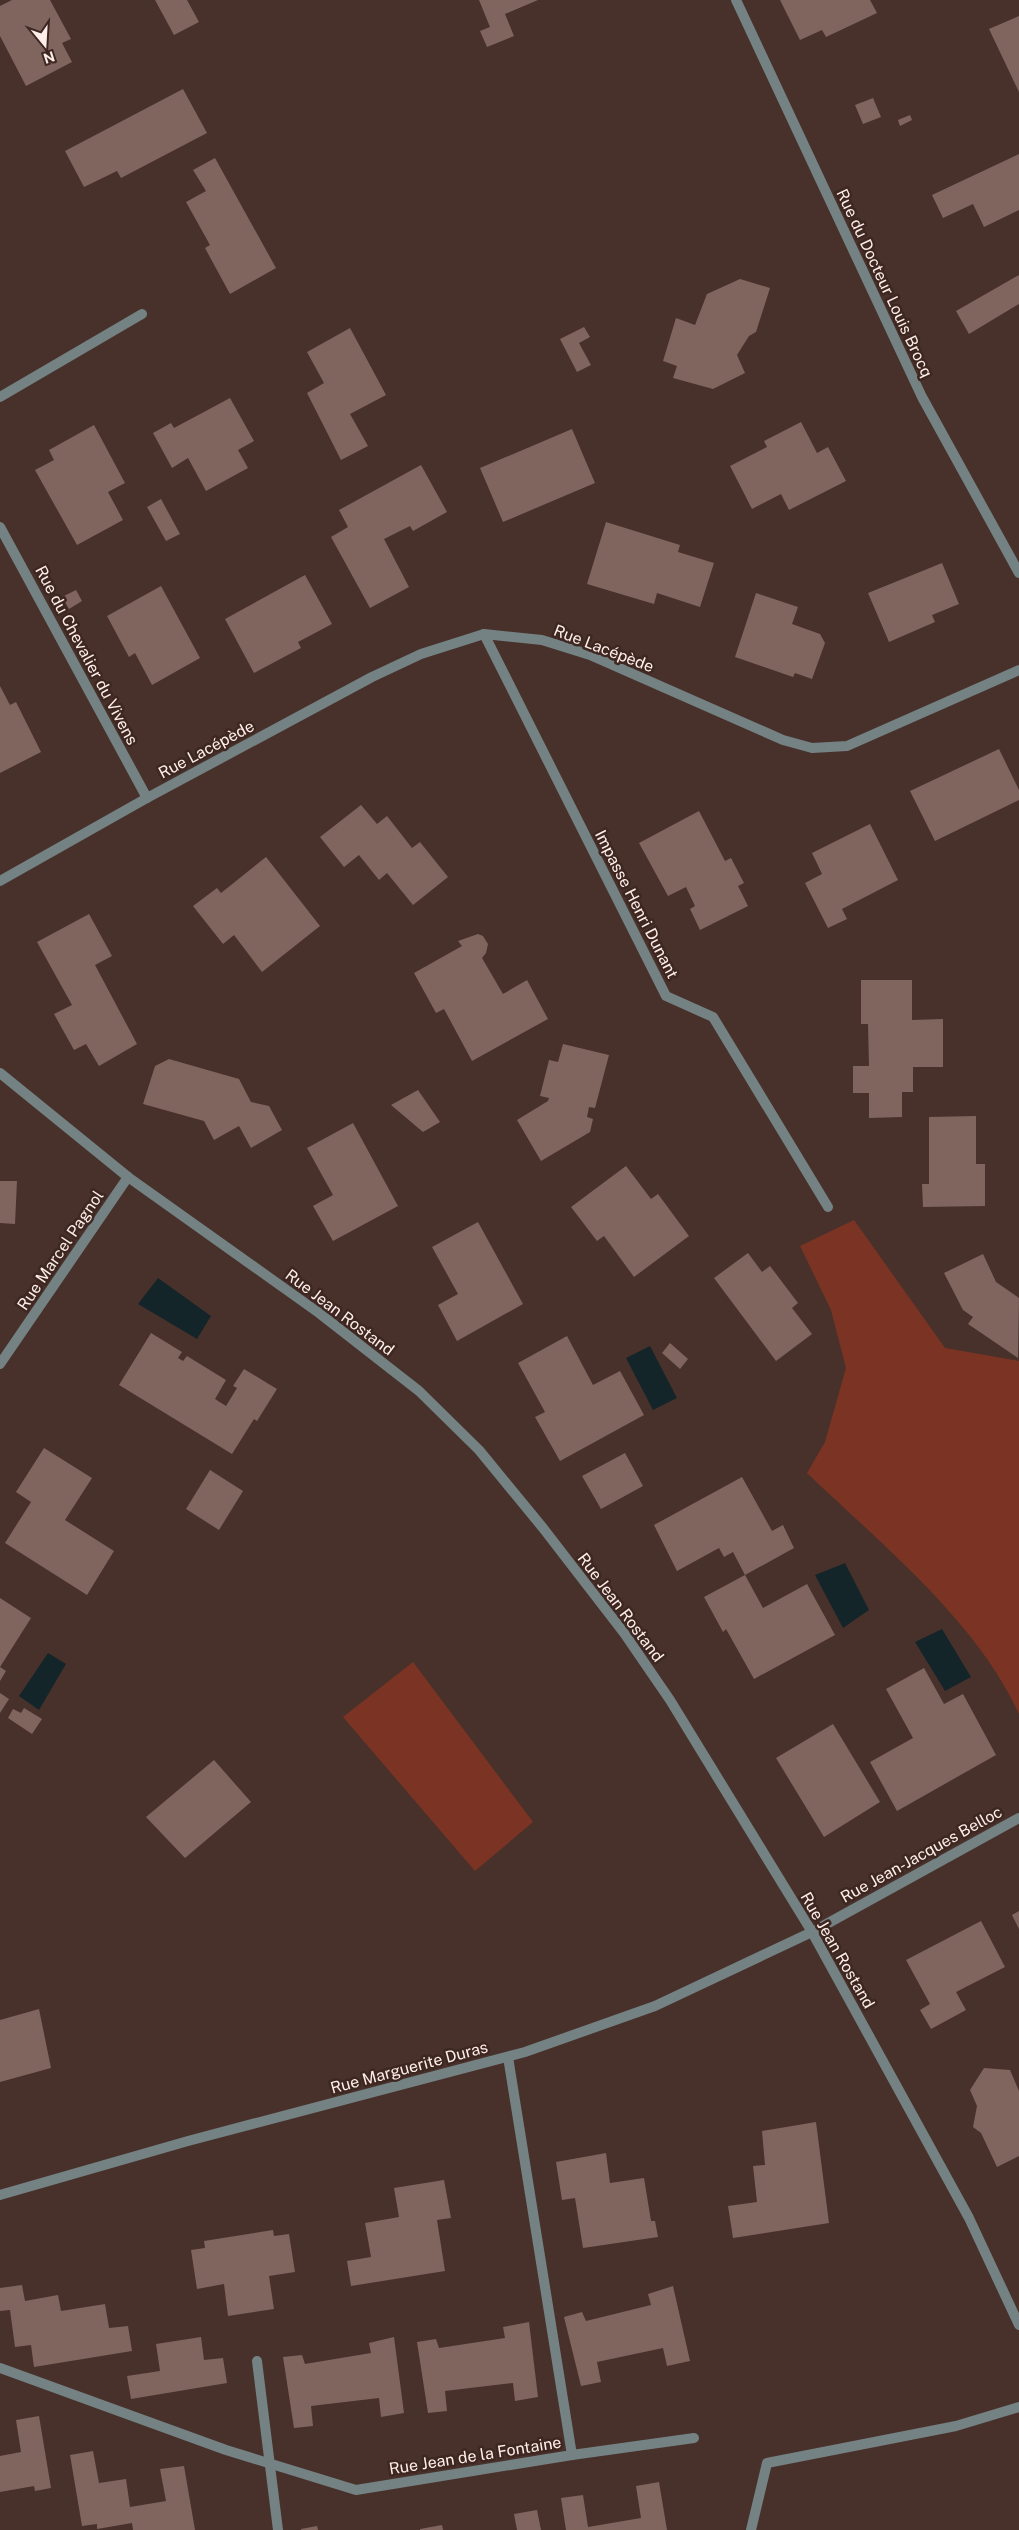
<svg xmlns="http://www.w3.org/2000/svg" width="1019" height="2530" font-family="'Public Sans',sans-serif">
	<style>
		.green { fill: #7b3423 }
		.water { fill: #142529 }
		.building { fill: #7f655e }
		.lines { fill: none; stroke-linecap: round; stroke-linejoin: round }
		.service { stroke: #748284; stroke-width: 10 }
		.minor { stroke: #748284; stroke-width: 10 }
		.labels { text-anchor: middle; stroke-width: 5; stroke-linejoin: round; paint-order: stroke }
		.street-label { font-size: 16px; fill: #feeeea; stroke: #3e2721 }
	</style>
	<rect width="100%" height="100%" fill="#48312b"/>
	<g class="green">
		<path d="M854 1220 945 1348 1019 1361V1714C977 1621 880 1543 807 1473L825 1442 846 1368 831 1310 800 1246Z"/>
		<path d="M413 1662 533 1822 475 1871 343 1717Z"/>
	</g>
	<g class="water">
		<path d="M158 1278 211 1316 197 1339 138 1304Z"/>
		<path d="M650 1346 677 1398 653 1410 626 1358Z"/>
		<path d="M845 1563 869 1610 843 1628 815 1575Z"/>
		<path d="M942 1629 971 1677 945 1691 915 1642Z"/>
		<path d="M48 1653 66 1664 39 1710 19 1696Z"/>
	</g>
	<g class="building">
		<path d="M12 0H50L71 39 62 43 72 62 26 86 0 36V6Z"/>
		<path d="M155 0H187L199 22 174 35Z"/>
		<path d="M479 0H538L505 14 514 36 487 47 480 31 490 27Z"/>
		<path d="M780 0H870L877 13 826 37 822 30 800 40Z"/>
		<path d="M1019 16V92L989 29Z"/>
		<path d="M183 89 207 133 121 178 117 171 84 187 65 151Z"/>
		<path d="M873 98 881 117 863 124 855 105Z"/>
		<path d="M910 115 912 120 900 126 898 120Z"/>
		<path d="M1019 154V210L984 227 973 204 943 218 932 195Z"/>
		<path d="M215 158 276 268 230 294 205 248 210 245 186 202 206 191 193 170Z"/>
		<path d="M1019 275V304L969 334 956 311Z"/>
		<path d="M740 279 770 288 756 332 749 336 737 355 745 373 713 389 673 378 677 366 663 361 676 318 695 325 707 294Z"/>
		<path d="M584 327 590 337 579 343 591 365 577 372 560 339Z"/>
		<path d="M350 328 386 395 350 414 368 446 341 460 307 393 324 383 307 352Z"/>
		<path d="M230 398 254 441 238 450 248 468 206 491 188 458 172 468 153 433 171 423 174 428Z"/>
		<path d="M801 422 817 453 828 447 846 481 789 510 781 494 752 509 730 466 767 447 764 441Z"/>
		<path d="M94 425 125 483 108 492 123 520 77 545 35 470 54 460 49 450Z"/>
		<path d="M572 429 595 483 503 522 480 468Z"/>
		<path d="M421 465 447 512 413 531 410 526 384 539 409 587 370 608 331 537 348 527 339 510Z"/>
		<path d="M161 499 180 534 166 541 147 507Z"/>
		<path d="M606 522 680 545 678 552 714 563 700 607 657 593 654 604 587 584Z"/>
		<path d="M942 563 959 604 932 615 935 622 889 642 868 593Z"/>
		<path d="M305 575 332 624 298 642 301 648 254 673 225 619Z"/>
		<path d="M161 586 200 658 152 685 135 653 129 657 107 616Z"/>
		<path d="M76 590 82 601 69 609 62 597Z"/>
		<path d="M756 593 798 607 792 624 820 634 825 643 812 679 795 673 793 677 735 657Z"/>
		<path d="M0 686 10 705 16 702 41 752 0 773Z"/>
		<path d="M999 749 1019 790V800L935 841 910 791Z"/>
		<path d="M361 805 377 824 387 816 412 848 420 842 448 877 413 905 387 873 379 880 359 855 344 867 320 837Z"/>
		<path d="M699 811 725 861 731 858 744 883 738 886 748 906 700 930 690 909 695 906 686 887 668 896 639 843Z"/>
		<path d="M870 824 898 880 842 909 847 919 828 928 805 883 822 874 812 853Z"/>
		<path d="M266 857 320 926 262 972 234 935 223 944 193 906 217 888 221 893Z"/>
		<path d="M89 914 112 956 95 965 137 1044 99 1066 86 1044 74 1050 54 1014 72 1005 37 942Z"/>
		<path d="M478 934 483 936 488 944 486 953 482 958 503 994 527 980 548 1019 472 1061 444 1009 436 1013 414 973 462 946 458 941Z"/>
		<path d="M861 980H912V1020L943 1019V1067H913V1092H902V1117L869 1118V1093H853V1066H869L868 1024H861Z"/>
		<path d="M563 1044 609 1055 595 1108 589 1107 587 1117 593 1119 590 1132 541 1161 517 1120 548 1101 549 1098 540 1096 549 1060 558 1062Z"/>
		<path d="M169 1059 239 1079 251 1102 269 1106 282 1130 251 1148 239 1126 214 1140 204 1121 143 1104 155 1066Z"/>
		<path d="M418 1090 440 1122 423 1132 391 1105Z"/>
		<path d="M976 1116V1164H985V1206L923 1207 922 1184H929V1117Z"/>
		<path d="M353 1123 398 1206 333 1241 313 1206 333 1195 307 1148Z"/>
		<path d="M626 1166 651 1199 658 1194 689 1236 634 1277 604 1236 597 1241 571 1207Z"/>
		<path d="M0 1181H17L15 1224 0 1223Z"/>
		<path d="M478 1222 523 1304 457 1341 438 1305 458 1294 432 1247Z"/>
		<path d="M748 1253 762 1272 770 1266 798 1303 792 1308 812 1334 776 1361 714 1278Z"/>
		<path d="M983 1254 996 1282 1019 1298 1018 1358 968 1324 973 1317 963 1310 944 1273Z"/>
		<path d="M151 1333 182 1352 178 1358 183 1361 187 1356 226 1380 215 1399 226 1406 237 1388 233 1386 244 1369 277 1389 257 1421 254 1419 232 1454 119 1385Z"/>
		<path d="M567 1336 593 1385 620 1371 644 1415 560 1461 535 1417 545 1412 518 1363Z"/>
		<path d="M670 1343 688 1359 680 1369 662 1353Z"/>
		<path d="M44 1448 92 1478 65 1520 114 1551 87 1595 5 1543 31 1502 16 1492Z"/>
		<path d="M625 1453 643 1486 601 1509 582 1476Z"/>
		<path d="M210 1470 243 1491 219 1530 186 1509Z"/>
		<path d="M742 1477 772 1531 783 1525 794 1548 745 1575 733 1552 724 1557 719 1548 677 1571 654 1525Z"/>
		<path d="M745 1575 763 1608 807 1584 835 1635 754 1679 726 1629 723 1632 704 1597Z"/>
		<path d="M0 1598 31 1618 0 1667Z"/>
		<path d="M0 1667 6 1671 0 1681Z"/>
		<path d="M924 1668 944 1704 963 1694 996 1755 897 1811 870 1762 913 1738 886 1689Z"/>
		<path d="M0 1693 9 1699 0 1713Z"/>
		<path d="M24 1708 42 1719 32 1734 8 1718 13 1709 21 1713Z"/>
		<path d="M833 1724 880 1802 824 1837 776 1758Z"/>
		<path d="M214 1760 251 1802 185 1858 146 1817Z"/>
		<path d="M1019 1911V1929L1012 1915Z"/>
		<path d="M981 1921 1005 1967 956 1992 966 2010 931 2029 920 2010 930 2004 906 1960Z"/>
		<path d="M39 2009 51 2068 0 2082V2020Z"/>
		<path d="M984 2068 1010 2070 1019 2091V2156L997 2167 981 2133 973 2127 977 2106 970 2090Z"/>
		<path d="M816 2122 829 2223 733 2238 728 2206 757 2202 753 2166 765 2165 762 2131Z"/>
		<path d="M606 2153 610 2183 644 2178 651 2221H655L658 2237 583 2248 575 2198 562 2200 556 2162Z"/>
		<path d="M444 2180 451 2218 437 2220 445 2271 351 2286 347 2261 371 2257 365 2223 399 2217 394 2188Z"/>
		<path d="M273 2230 274 2236 289 2234 295 2272 269 2276 274 2309 228 2316 224 2284 197 2289 191 2250 205 2248 204 2241Z"/>
		<path d="M22 2285 25 2301 58 2295 61 2311 105 2304 109 2328 128 2326 132 2351 34 2367 31 2345 15 2347 10 2310 0 2311V2288Z"/>
		<path d="M673 2286 690 2361 667 2366 663 2348 597 2362 601 2382 581 2386 564 2317 582 2312 586 2321 651 2305 648 2294Z"/>
		<path d="M529 2322 538 2397 515 2401 513 2383 445 2391 447 2411 428 2413 417 2342 436 2339 439 2348 505 2338 503 2327Z"/>
		<path d="M201 2337 204 2360 223 2358 227 2383 131 2399 127 2376 160 2371 156 2344Z"/>
		<path d="M394 2337 404 2413 381 2417 379 2398 311 2406 313 2426 294 2428 283 2357 302 2355 305 2364 371 2353 369 2343Z"/>
		<path d="M39 2416 51 2488 35 2491 34 2486 0 2492V2456L21 2452 16 2420Z"/>
		<path d="M93 2451 99 2483 126 2479 130 2507 166 2501 160 2469 184 2466 195 2530H133L132 2523 97 2529V2524L82 2526 70 2455Z"/>
		<path d="M659 2482 667 2530H566L561 2498 583 2495 588 2527 641 2518 636 2486Z"/>
		<path d="M537 2510 541 2530H517L514 2514Z"/>
		<path d="M442 2525 443 2530H420V2529Z"/>
		<path d="M317 2526 318 2530H301V2529Z"/>
	</g>
	<g class="lines">
		<path class="service" d="M751 2530 767 2463 956 2426 1019 2407"/>
		<g class="minor">
			<path d="M736 0 922 397 1019 573"/>
			<path d="M0 397 142 314"/>
			<path d="M0 527 147 798"/>
			<path d="M484 634 666 996 713 1017 828 1207"/>
			<path d="M0 881 147 798 372 677 421 654 484 634 542 640 590 655 783 740 812 748 847 746 1019 670"/>
			<path d="M0 1073 128 1177 319 1313 419 1391 479 1450 543 1528 624 1633 670 1700 812 1932 969 2218 1019 2325"/>
			<path d="M0 1364 128 1177"/>
			<path d="M0 2195 188 2141 525 2052 655 2006 812 1932 1019 1818"/>
			<path d="M257 2361 278 2530"/>
			<path d="M0 2368 226 2450 356 2490 572 2455 508 2057"/>
			<path d="M572 2455 694 2438"/>
		</g>
	</g>
	<g class="labels">
		<g class="street-label">
			<text transform="translate(885 283) rotate(65)" y="6">Rue du Docteur Louis Brocq</text>
			<text transform="translate(604 648) rotate(21)" y="6">Rue Lacépède</text>
			<text transform="translate(87 655) rotate(62)" y="6">Rue du Chevalier du Vivens</text>
			<text transform="translate(206 749) rotate(-28)" y="6">Rue Lacépède</text>
			<text transform="translate(637 904) rotate(63)" y="6">Impasse Henri Dunant</text>
			<text transform="translate(60 1250) rotate(-56)" y="6">Rue Marcel Pagnol</text>
			<text transform="translate(340 1312) rotate(37)" y="6">Rue Jean Rostand</text>
			<text transform="translate(621 1607) rotate(53)" y="6">Rue Jean Rostand</text>
			<text transform="translate(921 1854) rotate(-29)" y="6">Rue Jean-Jacques Belloc</text>
			<text transform="translate(838 1950) rotate(60)" y="6">Rue Jean Rostand</text>
			<text transform="translate(409 2067) rotate(-15)" y="6">Rue Marguerite Duras</text>
			<text transform="translate(475 2455) rotate(-9)" y="6">Rue Jean de la Fontaine</text>
		</g>
	</g>
	<g transform="translate(45 45) rotate(162)" stroke="#3e2721" stroke-width="4" paint-order="stroke">
	<path d="M0-4L9 19L0 12L-9 19Z" fill="#feeeea"/>
	<text y="-8" font-size="14" font-weight="bold" text-anchor="middle" fill="#feeeea">N</text>
	</g>
</svg>
